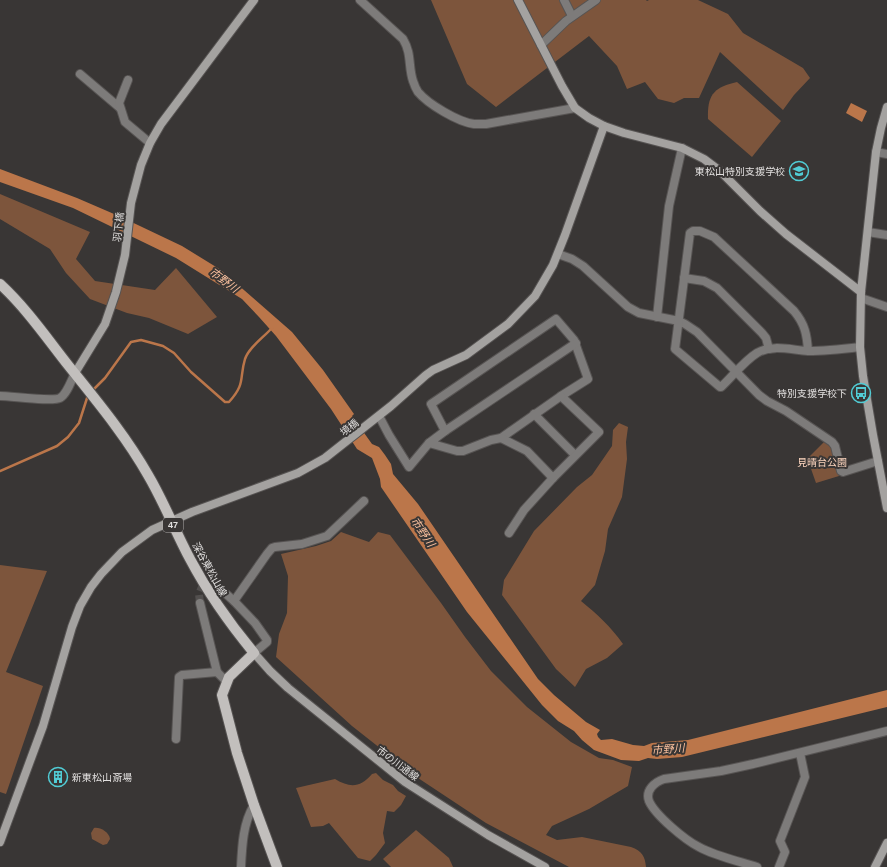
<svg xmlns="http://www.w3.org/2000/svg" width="887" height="867" font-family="Arial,'Noto Sans JP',sans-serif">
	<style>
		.green { fill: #7d553c }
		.water { fill: #bb764a }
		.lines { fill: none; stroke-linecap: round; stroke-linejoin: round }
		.stream { stroke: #bb764a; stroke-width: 2.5 }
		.street-tunnel { stroke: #524f4e; stroke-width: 8; stroke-dasharray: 8 4; stroke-linecap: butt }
		.street-casing { stroke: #575453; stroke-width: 10 }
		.secondary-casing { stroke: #575453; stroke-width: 10 }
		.primary-casing { stroke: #575453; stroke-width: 12 }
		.street { stroke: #7d7b7a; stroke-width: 8 }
		.secondary { stroke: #a4a2a0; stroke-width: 8 }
		.primary { stroke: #c2bfbd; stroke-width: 10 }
		.labels { text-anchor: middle; stroke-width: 4; stroke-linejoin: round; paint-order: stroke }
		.shield { fill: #393635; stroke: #afacab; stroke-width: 1 }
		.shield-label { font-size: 9px; font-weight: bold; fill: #e1dfde }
		.poi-label { font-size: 10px; fill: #e1dfde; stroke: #393635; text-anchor: end }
		.street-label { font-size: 10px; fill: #e1dfde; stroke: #393635 }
		.park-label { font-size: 10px; fill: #fed6bf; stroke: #393635 }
		.water-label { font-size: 11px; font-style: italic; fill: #fbc19e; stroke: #393635 }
	</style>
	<rect width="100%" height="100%" fill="#393635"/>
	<g class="green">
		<path d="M431 0H646L647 1 649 0H698L728 14 743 33 803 68 810 78 794 95 783 110 720 52 699 98H684L674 103 658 99 645 82 627 89 617 66 589 36 496 107 467 84Z"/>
		<path d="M737 82 781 121 752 157 708 119C707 95 714 87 737 82Z"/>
		<path d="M0 194 90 232 76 259 95 281 155 290 176 268 217 317 188 334 149 318 127 313 90 299 66 273 50 249 0 219Z"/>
		<path d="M619 423 628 427 626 442 627 459 622 497 608 529 605 551 595 585 581 601C597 614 611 627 623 644L607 658 586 669 575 687 556 669 502 595 504 580 534 531 577 487 592 475 612 446 613 430Z"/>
		<path d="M824 442 831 447 839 476 816 483 810 466 806 460Z"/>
		<path d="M341 532 369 542 378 532 390 535 441 603 465 637 491 671 527 707 571 742 599 758 613 760 632 767 628 786 589 809 552 826 546 835 557 840 582 837 631 847C642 851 645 856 646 867H569L486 823 418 778 352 726 276 657 279 634 287 613 288 576 281 554 316 546 331 541Z"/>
		<path d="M0 565 47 571 6 672 43 686 6 794 0 792Z"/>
		<path d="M376 773 383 780 393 785 398 791 406 796 401 805 394 812 387 811 383 833 385 843 376 855 370 861 358 858 329 823 323 826 311 827 296 788 335 779C350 788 360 788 372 774Z"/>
		<path d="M94 828C100 827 109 832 110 839L107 844 103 845 92 839 91 833Z"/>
		<path d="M416 830 449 858 453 867H391L383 859Z"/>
	</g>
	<g class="water">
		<path d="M851 103 867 111 862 122 846 113Z"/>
		<path d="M0 169 77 198 121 217 182 246 221 270 292 332 323 370 354 414 352 416 372 444 379 447 385 455 391 464 393 474 418 504 538 679 554 695 586 722 600 730 597 734 598 737 601 740 612 739 633 745 644 746 652 743 688 740 887 690V707L682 757 657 759 648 758 639 761 621 760 594 750 582 740 574 731 558 721 542 705 467 612 381 487 380 479 372 458 357 449 331 409 276 336 259 317 242 299 176 258 73 208 0 182Z"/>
	</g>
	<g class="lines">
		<g class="stream">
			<path d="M91 392 105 378 131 342 141 340 163 346 174 353 191 372 225 402H229C246 383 239 379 245 359 249 347 264 337 272 328"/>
			<path d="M0 471 57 446 68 437 79 423 88 395"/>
		</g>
		<path class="street-tunnel" d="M200 603 199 594 202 587 208 584 225 593"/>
		<g class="street-casing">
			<g id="street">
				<path d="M360 0 403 39C412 54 408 66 413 81 414 84 416 89 418 92 428 104 458 122 474 124 478 124 482 124 486 124L575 108"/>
				<path d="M564 0 572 16"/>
				<path d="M541 45 566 21 596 0"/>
				<path d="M80 74 120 108"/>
				<path d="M128 80 119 103 125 122 150 143"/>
				<path d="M876 152 887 154"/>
				<path d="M868 232 887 235"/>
				<path d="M558 254 572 259 583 266 628 307 639 313 679 321 685 324 697 332 759 395 767 401 786 411 832 442 835 446 841 471 843 472 878 461"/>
				<path d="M684 278 704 281 717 288 762 333 766 338 769 349"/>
				<path d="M861 298 887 307"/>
				<path d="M657 317 669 206 682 148"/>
				<path d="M808 351C807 335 805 324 794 311L714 237 700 231H693L690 233 675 349 720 387H721C732 377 744 361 757 353 772 344 791 350 808 351 826 351 843 349 860 347"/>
				<path d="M0 396C11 396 52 402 60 398 67 394 71 381 75 373"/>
				<path d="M534 414 575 455"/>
				<path d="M379 416 389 435 409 467 429 443"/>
				<path d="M445 431 431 404 556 319 574 340 588 379 561 396 599 432 553 478 524 510 509 533"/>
				<path d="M501 438 561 396"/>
				<path d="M553 478 527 451 501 438 491 440 463 451H457L429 443 445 431 576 343"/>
				<path d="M225 593 234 601"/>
				<path d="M200 603 217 672 227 682"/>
				<path d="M254 653 267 642V640L255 623 234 601 267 554 272 548 275 547 302 544 327 536 364 501"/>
				<path d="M176 739 179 677 182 675 217 672"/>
				<path d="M241 867C242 846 243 823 254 805"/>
				<path d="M757 867C738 861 715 856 699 847 685 840 655 815 649 801 645 790 655 782 664 779L721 771 753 764 887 731"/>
				<path d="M779 867 785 852 780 841 805 777 800 753"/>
			</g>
		</g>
		<g class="secondary-casing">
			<g id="secondary">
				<path d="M518 0 562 86 575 108 589 118 604 126 624 133 682 148 704 159 720 171 760 211 786 234 861 292"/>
				<path d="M887 107 881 128 876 152 861 292 860 347 863 376 873 435 887 508"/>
				<path d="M75 373 105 324 116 292 125 255 131 203 141 165 150 143 161 124 254 0"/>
				<path d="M254 653 270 671 288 688 405 782 488 835 545 867"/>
				<path d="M0 842 43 726 72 627 80 606 91 587 101 574 122 552 152 530 192 512 298 473 325 458 391 406 426 375 433 370 466 355 508 324 535 296 553 265 565 235 604 126"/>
				<path d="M875 867 887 843"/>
			</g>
		</g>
		<g class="primary-casing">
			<path id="primary" d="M0 284C26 308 46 337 68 365 96 400 126 436 148 475 164 502 175 531 190 559 208 593 230 624 254 653L229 677 222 695 237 753 254 805 277 867"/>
		</g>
		<use href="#street" class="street"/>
		<use href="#secondary" class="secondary"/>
		<use href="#primary" class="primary"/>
	</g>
	<defs>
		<g id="school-ring" transform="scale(1)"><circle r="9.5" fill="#393635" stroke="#51ccd5" stroke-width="1.5"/><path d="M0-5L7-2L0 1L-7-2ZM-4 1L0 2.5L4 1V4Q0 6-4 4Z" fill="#51ccd5"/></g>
		<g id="bus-ring" transform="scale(1)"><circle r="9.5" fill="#393635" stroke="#51ccd5" stroke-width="1.5"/><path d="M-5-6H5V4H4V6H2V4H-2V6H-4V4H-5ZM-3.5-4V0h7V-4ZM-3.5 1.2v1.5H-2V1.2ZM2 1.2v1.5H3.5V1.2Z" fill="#51ccd5"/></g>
		<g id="building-ring" transform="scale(1)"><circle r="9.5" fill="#393635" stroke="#51ccd5" stroke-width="1.5"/><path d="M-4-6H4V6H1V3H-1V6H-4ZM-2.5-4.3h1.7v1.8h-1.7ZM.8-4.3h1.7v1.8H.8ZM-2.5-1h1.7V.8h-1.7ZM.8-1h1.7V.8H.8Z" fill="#51ccd5"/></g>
	</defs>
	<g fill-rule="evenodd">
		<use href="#school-ring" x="799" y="171"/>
		<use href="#bus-ring" x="861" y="393"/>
		<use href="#building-ring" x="58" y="777"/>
	</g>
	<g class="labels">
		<rect class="shield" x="163" y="518" width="20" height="14" rx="3"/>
		<g class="shield-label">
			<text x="173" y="528">47</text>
		</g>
		<g class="poi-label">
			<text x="785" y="175">東松山特別支援学校</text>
			<text x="847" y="397">特別支援学校下</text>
			<text x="72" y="781" text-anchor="start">新東松山斎場</text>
		</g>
		<g class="street-label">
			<text transform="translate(118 227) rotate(-83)" y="4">羽下橋</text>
			<text transform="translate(349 427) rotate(-38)" y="4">境橋</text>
			<text transform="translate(210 569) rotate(61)" y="4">深谷東松山線</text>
			<text transform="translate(398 763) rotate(37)" y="4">市の川通線</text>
		</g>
		<g class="park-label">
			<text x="822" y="466">見晴台公園</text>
		</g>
		<g class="water-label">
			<text transform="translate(224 280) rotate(37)" y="4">市野川</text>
			<text transform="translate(423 532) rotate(56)" y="4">市野川</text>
			<text transform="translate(668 749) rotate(-4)" y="4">市野川</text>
		</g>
	</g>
</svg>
